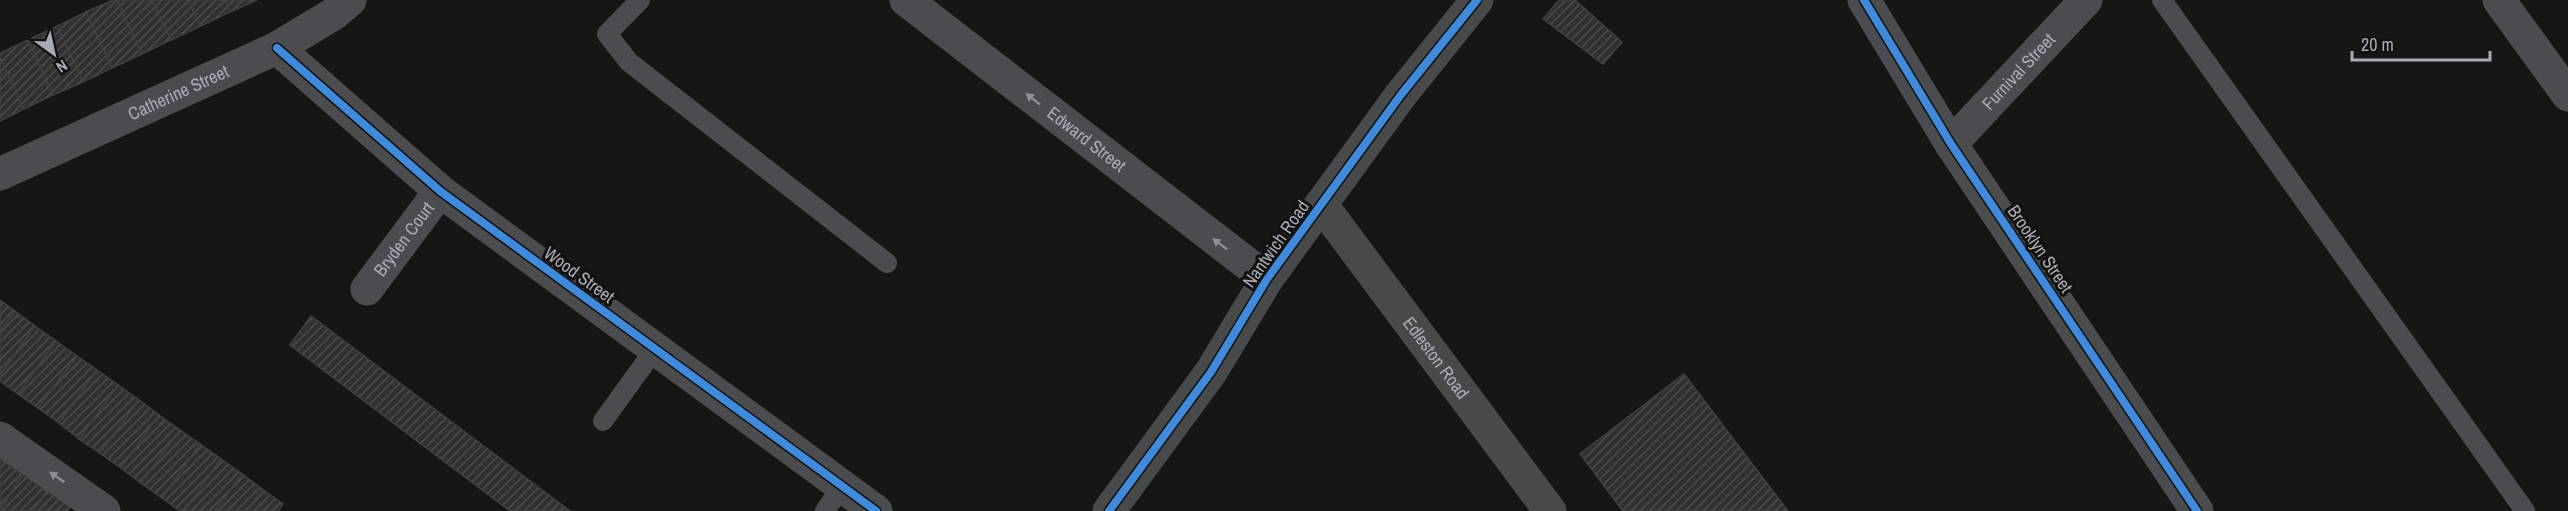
<svg xmlns="http://www.w3.org/2000/svg" width="2568" height="511" font-family="'Archivo Narrow',sans-serif">
	<style>
		.building { fill: url(#building-hatch); stroke: #3f4043; stroke-width: 1.5 }
		.lines { fill: none; stroke-linecap: round; stroke-linejoin: round }
		.lane { stroke: #4b4c4f; stroke-width: 20 }
		.street { stroke: #4b4c4f; stroke-width: 33 }
		.primary { stroke: #48494b; stroke-width: 33 }
		.cycleway-casing { stroke: #111112; stroke-width: 11 }
		.cycleway { stroke: #408adc; stroke-width: 8 }
		.oneway { fill: #8d8f97 }
		.labels { text-anchor: middle; stroke-width: 6; stroke-linejoin: round; paint-order: stroke }
		.street-label { font-size: 18px; fill: #a9acb6; stroke: #111112 }
	</style>
	<defs>
		<pattern id="building-hatch" width="6" height="6" patternUnits="userSpaceOnUse" patternTransform="scale(1.5)"><rect width="6" height="6" fill="#313132"/><path d="M-1 1l2-2M0 6l6-6M5 7l2-2" fill="none" stroke="#4c4c4d"/></pattern>
	</defs>
	<rect width="100%" height="100%" fill="#161617"/>
	<g class="building">
		<path d="M113 0H117L142 54 112 68 86 12Z"/>
		<path d="M117 0H152L171 40 142 54Z"/>
		<path d="M152 0H188L201 26 171 40Z"/>
		<path d="M188 0H225L230 12 201 26Z"/>
		<path d="M225 0H257L230 12Z"/>
		<path d="M1559 0H1575L1622 42 1603 64 1543 19Z"/>
		<path d="M86 12 112 68 83 82 57 26Z"/>
		<path d="M57 26 83 82 53 95 28 40Z"/>
		<path d="M28 40 53 95 24 109 0 58V53Z"/>
		<path d="M0 58 24 109 0 121Z"/>
		<path d="M0 300 15 311 0 332Z"/>
		<path d="M15 311 35 326 0 375V332Z"/>
		<path d="M311 316 570 511H510L290 345Z"/>
		<path d="M35 326 56 341 18 394 0 381V375Z"/>
		<path d="M56 341 77 356 38 408 18 394Z"/>
		<path d="M77 356 97 370 59 423 38 408Z"/>
		<path d="M97 370 118 385 79 439 59 423Z"/>
		<path d="M1684 374 1788 511H1623L1580 454Z"/>
		<path d="M118 385 139 400 100 453 79 439Z"/>
		<path d="M139 400 159 415 121 468 100 453Z"/>
		<path d="M159 415 180 430 141 483 121 468Z"/>
		<path d="M180 430 200 444 162 498 141 483Z"/>
		<path d="M200 444 221 459 184 511H180L162 498Z"/>
		<path d="M0 459 23 474 0 508Z"/>
		<path d="M221 459 242 474 215 511H184Z"/>
		<path d="M23 474 47 491 33 511H0Z"/>
		<path d="M242 474 262 489 247 511H215Z"/>
		<path d="M262 489 283 504 278 511H247Z"/>
		<path d="M47 491 70 507 67 511H33Z"/>
	</g>
	<g class="lines">
		<g class="lane">
			<path d="M640 0 607 34 629 62 887 263"/>
			<path d="M2162 0 2525 511"/>
			<path d="M603 421 655 349"/>
			<path d="M825 511 842 486"/>
		</g>
		<g class="street">
			<path id="s1" d="M906 0 1267 279"/>
			<path d="M1864 0 1951 144 2197 511"/>
			<path d="M2499 0 2568 95"/>
			<path d="M277 48 440 191 876 511"/>
			<path id="s2" d="M1951 144 2086 0"/>
			<path id="s3" d="M0 174 277 48 335 13 350 0"/>
			<path id="s4" d="M367 289 440 191"/>
			<path d="M0 438 104 511"/>
		</g>
		<g class="primary">
			<path id="s5" d="M1321 204 1550 511"/>
			<path d="M1109 511 1211 372 1267 279 1400 96 1477 0"/>
		</g>
		<g class="cycleway-casing">
			<g id="cycleway">
				<path d="M1864 0 1951 144 2197 511"/>
				<path d="M277 48 440 191 876 511"/>
				<path d="M1109 511 1211 372 1267 279 1400 96 1477 0"/>
			</g>
		</g>
		<use href="#cycleway" class="cycleway"/>
	</g>
	<defs><path id="oneway-solid" d="M-6-.8H1V-3.2L6.5 0L1 3.2V.8H-6Z" transform="scale(1.5)"/></defs>
	<g class="oneway">
		<use href="#oneway-solid" transform="translate(1033 99) rotate(-142)"/>
		<use href="#oneway-solid" transform="translate(1220 244) rotate(-143)"/>
		<use href="#oneway-solid" transform="translate(57 477) rotate(-145)"/>
	</g>
	<g class="labels">
		<g class="street-label">
			<text dy="6" stroke="none"><textPath href="#s2" startOffset="99">Furnival Street</textPath></text>
			<text dy="6" stroke="none"><textPath href="#s3" startOffset="196">Catherine Street</textPath></text>
			<text dy="6" stroke="none"><textPath href="#s1" startOffset="228">Edward Street</textPath></text>
			<text dy="6" stroke="none"><textPath href="#s4" startOffset="62">Bryden Court</textPath></text>
			<text transform="translate(1276 244) rotate(-55)" y="6">Nantwich Road</text>
			<text transform="translate(2040 249) rotate(56)" y="6">Brooklyn Street</text>
			<text transform="translate(579 275) rotate(36)" y="6">Wood Street</text>
			<text dy="6" stroke="none"><textPath href="#s5" startOffset="192">Edleston Road</textPath></text>
		</g>
	</g>
	<g transform="translate(54 54) rotate(147)" stroke="#111112" stroke-width="4.5" paint-order="stroke">
	<path d="M0-4.5L10 22L0 15L-10 22Z" fill="#a9acb6"/>
	<text y="-9" font-size="16" font-weight="bold" text-anchor="middle" fill="#a9acb6">N</text>
	</g>
	<path d="M2352 51v9h138v-9" fill="none" stroke="#a9acb6" stroke-width="3"/>
	<text x="2361" y="51" font-size="18" fill="#a9acb6" stroke="#111112" stroke-width="4.5" paint-order="stroke">20 m</text>
</svg>
